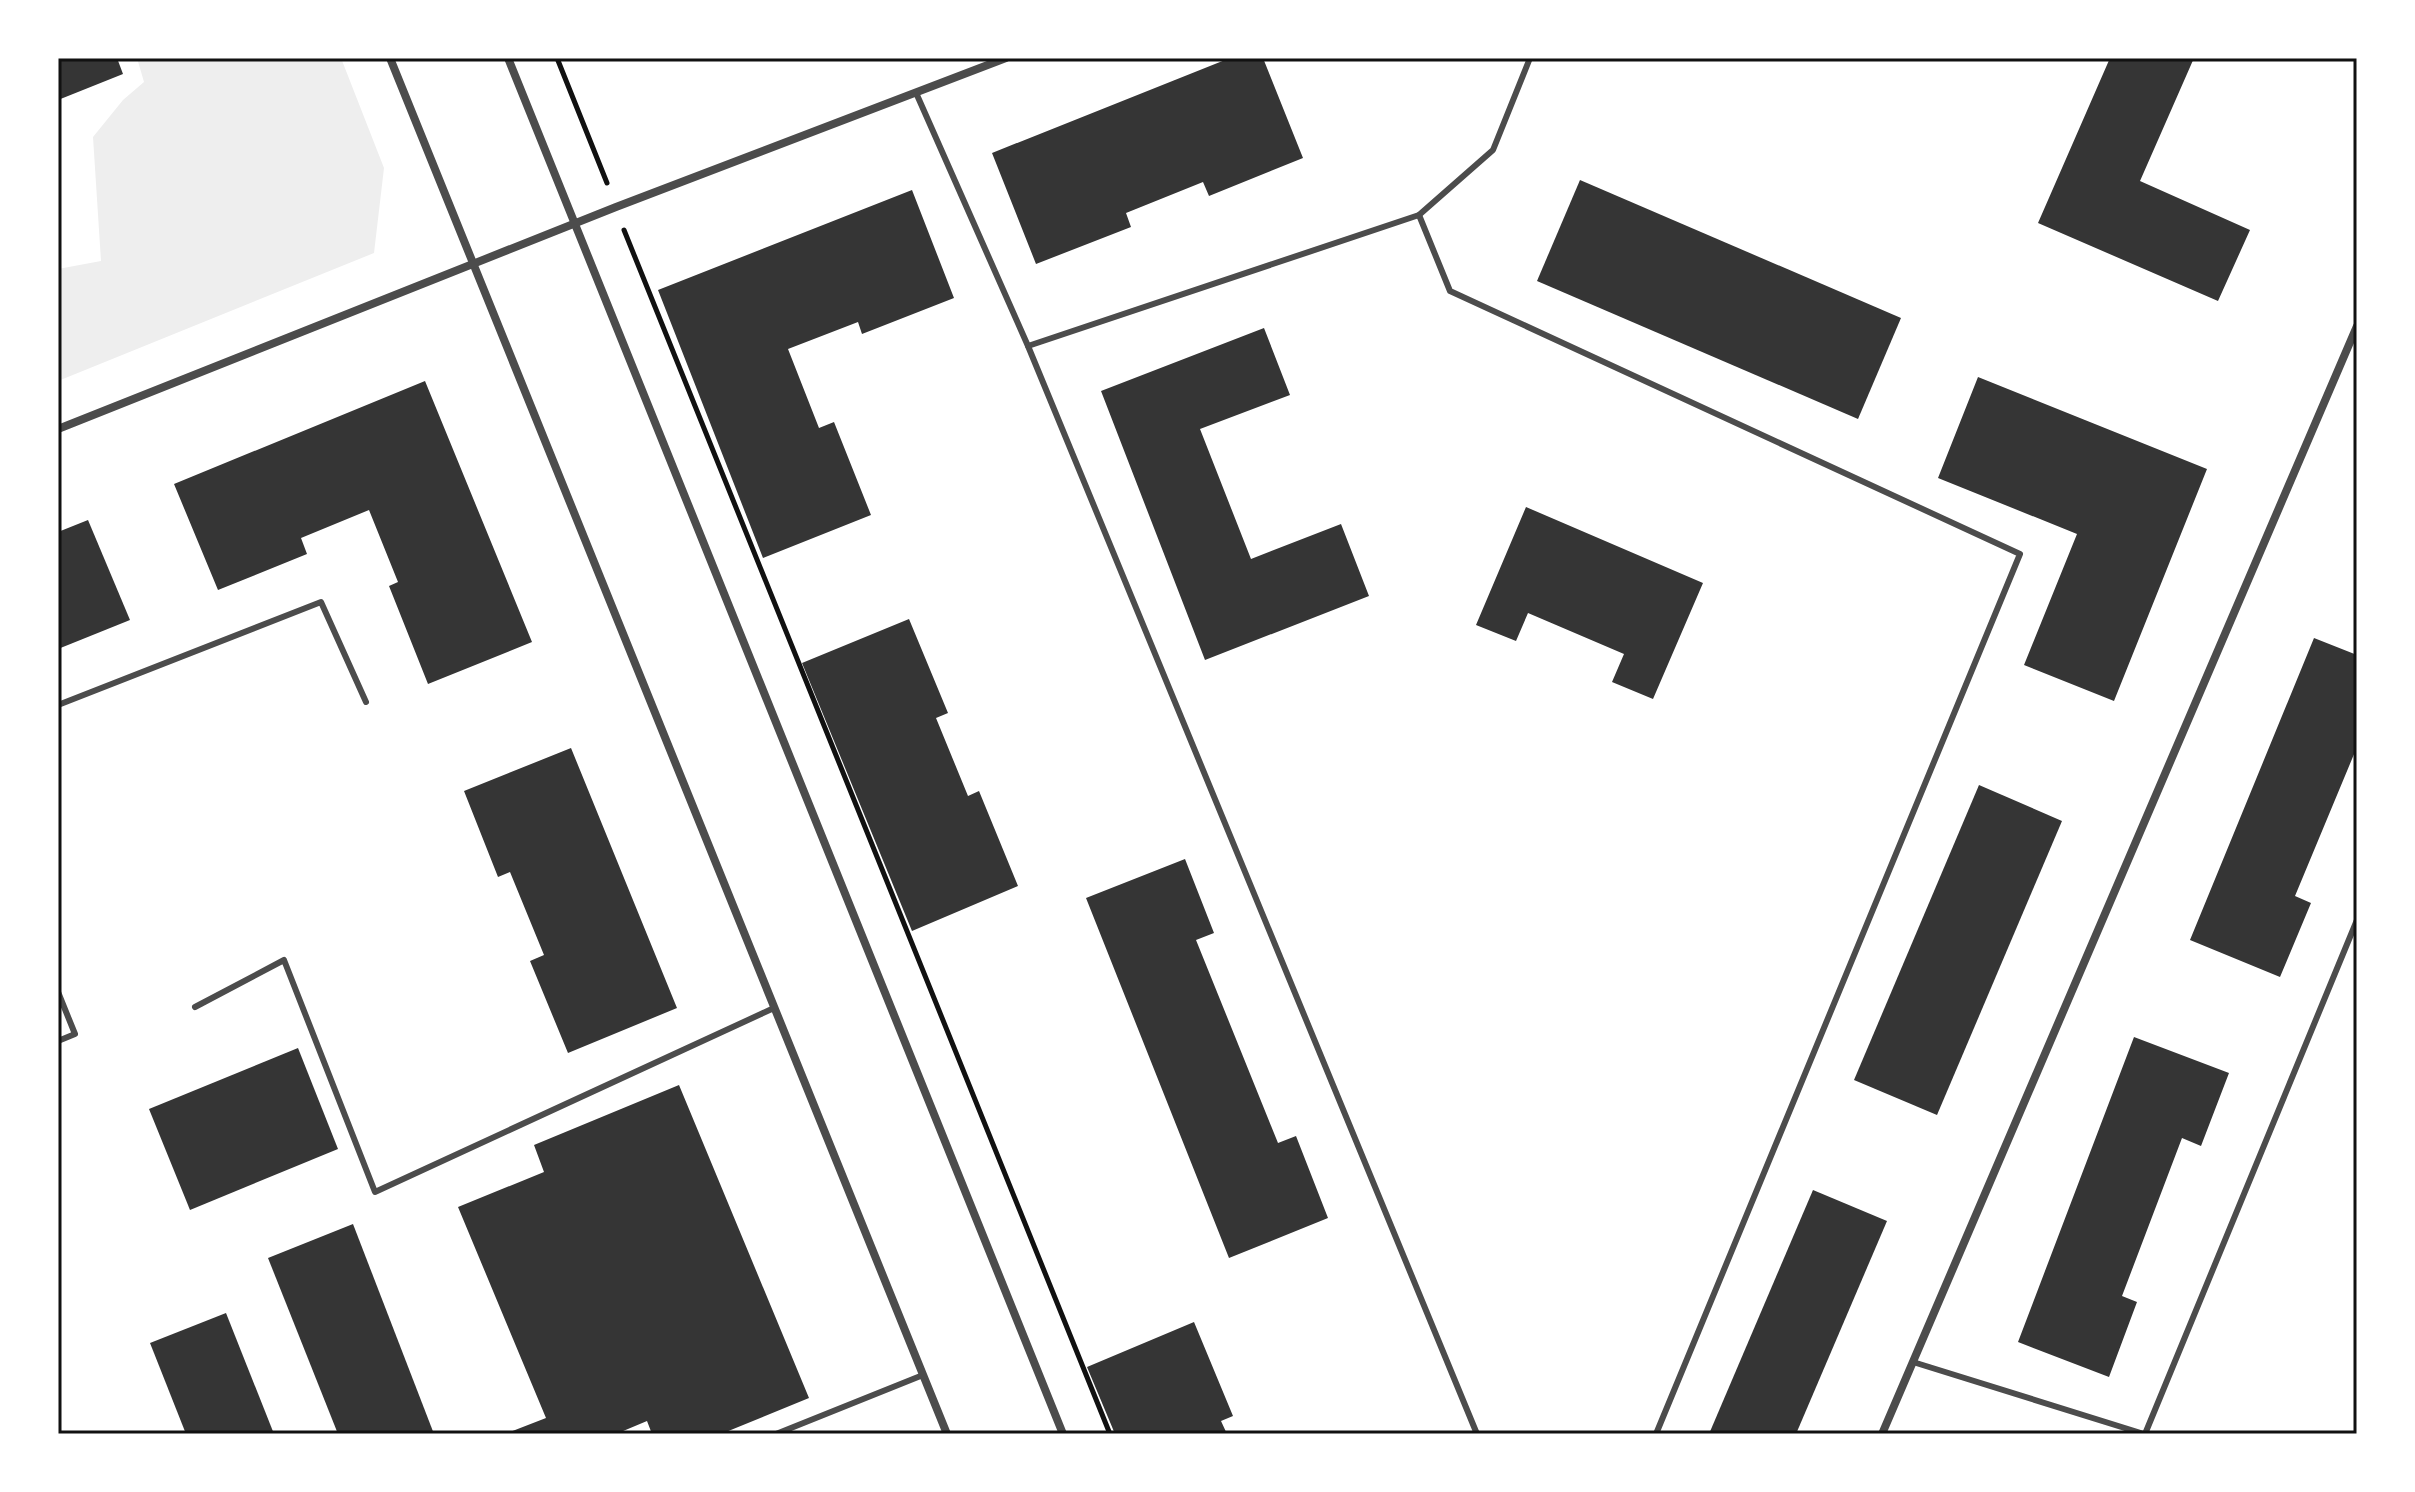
<svg xmlns="http://www.w3.org/2000/svg" width="2415" height="1492" font-family="Barlow,sans-serif">
	<style>
		.green { fill: #eee }
		.building { fill: #353535 }
		.lines { fill: none; stroke-linecap: round; stroke-linejoin: round }
		.path { stroke: #111; stroke-width: 5 }
		.service { stroke: #4c4c4c; stroke-width: 6 }
		.minor { stroke: #4c4c4c; stroke-width: 8 }
		.neatline { fill: none; stroke: #111; stroke-width: 3 }
	</style>
	<rect width="100%" height="100%" fill="#fff"/>
	<path class="green" d="M137 58H341L384 168 374 253 58 381V269L101 261 93 137 123 100 144 82Z"/>
	<g class="building">
		<path d="M58 58H117L123 74 58 100Z"/>
		<path d="M1230 58H1263L1303 158 1209 196 1203 182 1126 213 1131 227 1036 264 992 153Z"/>
		<path d="M2110 58H2194L2140 181 2250 230 2218 301 2038 223Z"/>
		<path d="M1580 180 1901 318 1858 419 1537 281Z"/>
		<path d="M912 190 954 298 862 334 858 322 788 349 819 428 834 422 871 515 763 558 658 290Z"/>
		<path d="M1264 328 1290 395 1200 429 1251 559 1341 524 1369 596 1205 660 1101 391Z"/>
		<path d="M1978 377 2207 469 2114 701 2024 665 2077 534 1938 478Z"/>
		<path d="M425 381 532 642 428 684 389 586 398 582 369 510 301 538 307 554 218 590 174 484Z"/>
		<path d="M1526 507 1703 583 1653 699 1612 682 1624 654 1528 613 1516 641 1476 625Z"/>
		<path d="M88 520 130 620 58 649V532Z"/>
		<path d="M909 619 948 713 936 718 968 796 979 791 1018 886 912 931 802 663Z"/>
		<path d="M2314 638 2357 655V747L2295 896 2311 903 2280 977 2190 940Z"/>
		<path d="M571 748 677 1008 568 1053 530 961 544 955 510 872 498 877 464 791Z"/>
		<path d="M1979 785 2062 821 1937 1115 1854 1080Z"/>
		<path d="M1185 859 1214 933 1196 940 1278 1143 1296 1136 1328 1218 1229 1258 1086 898Z"/>
		<path d="M2134 1037 2229 1073 2201 1146 2182 1138 2122 1296 2137 1302 2109 1377 2018 1342Z"/>
		<path d="M298 1048 338 1149 190 1210 149 1109Z"/>
		<path d="M679 1085 809 1398 721 1434H652L647 1421 616 1434H505L546 1418 458 1207 544 1172 534 1145Z"/>
		<path d="M1813 1190 1887 1221 1796 1434H1709Z"/>
		<path d="M353 1224 434 1434H338L268 1258Z"/>
		<path d="M226 1313 274 1434H186L150 1343Z"/>
		<path d="M1194 1322 1233 1416 1221 1421 1227 1434H1115L1087 1367Z"/>
	</g>
	<g class="lines">
		<g class="path">
			<path d="M557 58 607 183"/>
			<path d="M624 230 1110 1434"/>
		</g>
		<g class="service">
			<path d="M917 95 1028 346 1477 1434"/>
			<path d="M1419 215 1450 291 2020 554 1656 1434"/>
			<path d="M1028 346 1419 215 1493 150 1530 58"/>
			<path d="M58 705 321 602 366 702"/>
			<path d="M58 992 75 1034 58 1041"/>
			<path d="M195 1007 284 960 375 1192 774 1008"/>
			<path d="M1913 1362 2144 1434"/>
			<path d="M776 1434 923 1375"/>
			<path d="M2145 1434 2357 920"/>
		</g>
		<g class="minor">
			<path d="M390 58 947 1434"/>
			<path d="M508 58 1063 1434"/>
			<path d="M58 429 616 207 1006 58"/>
			<path d="M1882 1434 2357 326"/>
		</g>
	</g>
	<rect width="2415" height="1492" fill="none" stroke="#ffffff" stroke-width="120"/>
	<rect x="60" y="60" width="2295" height="1372" class="neatline"/>
</svg>
